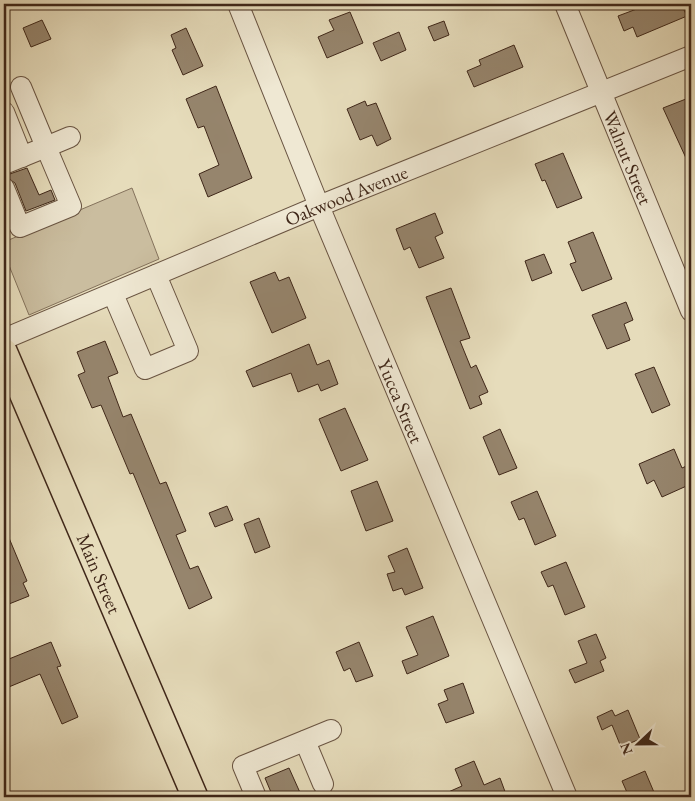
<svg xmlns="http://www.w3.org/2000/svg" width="695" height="801" font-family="'EB Garamond',serif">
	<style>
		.green { fill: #cabd9f; stroke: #84725c }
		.building { fill: #96856d; stroke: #3f2719 }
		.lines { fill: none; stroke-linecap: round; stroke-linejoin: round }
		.minor-casing { stroke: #695442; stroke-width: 22 }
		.major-casing { stroke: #3f2719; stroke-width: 28 }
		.minor { stroke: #efe8d3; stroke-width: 20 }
		.major { stroke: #e6dcbb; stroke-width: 25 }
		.labels { text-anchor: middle; stroke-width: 5; stroke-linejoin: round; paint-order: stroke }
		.street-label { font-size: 19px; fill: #3f2719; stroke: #efe8d3 }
	</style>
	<rect width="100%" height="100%" fill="#e6dcbb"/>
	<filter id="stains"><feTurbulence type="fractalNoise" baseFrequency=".004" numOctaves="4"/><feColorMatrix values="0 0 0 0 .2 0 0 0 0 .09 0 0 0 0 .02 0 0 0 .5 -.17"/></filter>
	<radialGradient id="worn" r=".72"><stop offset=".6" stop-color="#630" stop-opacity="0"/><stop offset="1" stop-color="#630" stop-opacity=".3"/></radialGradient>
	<path class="green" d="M132 188 159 259 29 315 4 253V242Z"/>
	<g class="building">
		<path d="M640 4H681L687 16 637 37 633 27 624 31 618 16 642 7Z"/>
		<path d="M350 12 363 43 327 58 318 37 334 30 329 20Z"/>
		<path d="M42 20 51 39 31 47 23 28Z"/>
		<path d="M444 21 449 35 434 41 428 27Z"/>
		<path d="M186 28 203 66 183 75 172 50 176 48 171 35Z"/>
		<path d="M399 32 406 50 381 61 373 43Z"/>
		<path d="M514 45 523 67 474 87 467 71 481 65 479 60Z"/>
		<path d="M216 86 252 178 208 197 199 174 219 165 204 126 198 128 186 99Z"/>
		<path d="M691 97V169L663 108Z"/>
		<path d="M365 101 367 106 376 103 391 139 377 146 372 135 360 140 347 109Z"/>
		<path d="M563 153 582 198 557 208 545 180 542 181 535 164Z"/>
		<path d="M27 168 39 195 51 190 55 200 26 211 15 183 4 176Z"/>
		<path d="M435 213 443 233 435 237 444 258 419 268 410 247 404 250 396 229Z"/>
		<path d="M593 232 612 279 582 291 570 264 576 262 568 242Z"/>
		<path d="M544 254 552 273 532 281 525 261Z"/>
		<path d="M275 272 279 281 289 277 306 318 272 333 250 282Z"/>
		<path d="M451 288 470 338 460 341 471 368 476 365 488 392 479 396 482 404 470 409 426 297Z"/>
		<path d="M626 302 633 320 624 324 630 340 607 349 592 315Z"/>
		<path d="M105 341 118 373 108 377 123 417 131 414 160 484 166 482 186 531 176 535 190 569 198 566 212 598 189 609 133 473 130 474 101 405 92 408 78 375 85 372 77 352Z"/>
		<path d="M309 344 317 365 329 360 338 384 321 391 318 384 298 392 291 373 253 387 246 371Z"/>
		<path d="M654 367 670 405 652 413 635 374Z"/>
		<path d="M345 408 368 460 341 471 319 419Z"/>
		<path d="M500 429 517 468 499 475 483 437Z"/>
		<path d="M674 449 682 468 691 464V484L662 497 654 480 647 484 639 464Z"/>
		<path d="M377 481 393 521 366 531 351 491Z"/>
		<path d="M537 491 556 536 535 545 524 518 519 520 511 502Z"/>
		<path d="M227 506 233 520 215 527 209 513Z"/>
		<path d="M259 518 270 547 255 553 244 524Z"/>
		<path d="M4 526 27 581 23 583 29 596 4 606Z"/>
		<path d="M407 548 423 588 405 595 402 588 393 591 387 574 395 572 388 556Z"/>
		<path d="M566 562 585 607 565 615 553 585 548 587 541 572Z"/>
		<path d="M433 616 449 656 407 674 402 661 418 655 406 627Z"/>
		<path d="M596 634 606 658 600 661 604 671 575 683 569 670 587 663 578 641Z"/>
		<path d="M51 642 61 666 57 667 78 717 62 724 40 674 4 689V661Z"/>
		<path d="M359 642 373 676 356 682 350 668 344 671 336 652Z"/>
		<path d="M463 683 474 713 446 723 438 704 448 700 444 690Z"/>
		<path d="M612 710 615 716 628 710 640 739 621 747 612 725 602 730 597 717Z"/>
		<path d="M474 761 484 785 500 778 507 797H437L462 786 455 769Z"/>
		<path d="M289 768 302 797H273L265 778Z"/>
		<path d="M645 771 656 797H629L622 781Z"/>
	</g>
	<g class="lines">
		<g class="minor-casing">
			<g id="minor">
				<path id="s1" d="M238 4 319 206 567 797"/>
				<path id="s2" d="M565 4 691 311"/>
				<path d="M4 112 22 157"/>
				<path d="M4 164 46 147 21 87"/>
				<path d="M4 188 20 227 71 206 46 147 70 137"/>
				<path d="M113 294 145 369 188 351 156 275"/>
				<path id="s3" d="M4 339 319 206 691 56"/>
				<path d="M305 741 323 784"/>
				<path d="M256 797 243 766 331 730"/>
			</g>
		</g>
		<g class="major-casing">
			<g id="major">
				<path id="s4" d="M4 351 195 797"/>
			</g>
		</g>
		<use href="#minor" class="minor"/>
		<use href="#major" class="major"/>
	</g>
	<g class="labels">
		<g class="street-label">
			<text dy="7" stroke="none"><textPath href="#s2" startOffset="166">Walnut Street</textPath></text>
			<text dy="7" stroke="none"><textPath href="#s3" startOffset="371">Oakwood Avenue</textPath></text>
			<text dy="7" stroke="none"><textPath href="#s1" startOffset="429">Yucca Street</textPath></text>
			<text dy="7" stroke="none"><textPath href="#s4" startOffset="242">Main Street</textPath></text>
		</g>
	</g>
	<rect width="695" height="801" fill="none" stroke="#e6dcbb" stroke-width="20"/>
	<rect x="5" y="5" width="685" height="791" fill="none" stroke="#3f2719" stroke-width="2.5"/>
	<rect x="10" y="10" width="675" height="781" fill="none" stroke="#3f2719"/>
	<g transform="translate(638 744) rotate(248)" stroke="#efe8d3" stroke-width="4" paint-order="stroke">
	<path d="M0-4L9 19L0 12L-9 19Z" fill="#3f2719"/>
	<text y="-8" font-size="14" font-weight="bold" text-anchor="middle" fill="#3f2719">N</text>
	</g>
	<rect width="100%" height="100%" filter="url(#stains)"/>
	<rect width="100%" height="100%" fill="url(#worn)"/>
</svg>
